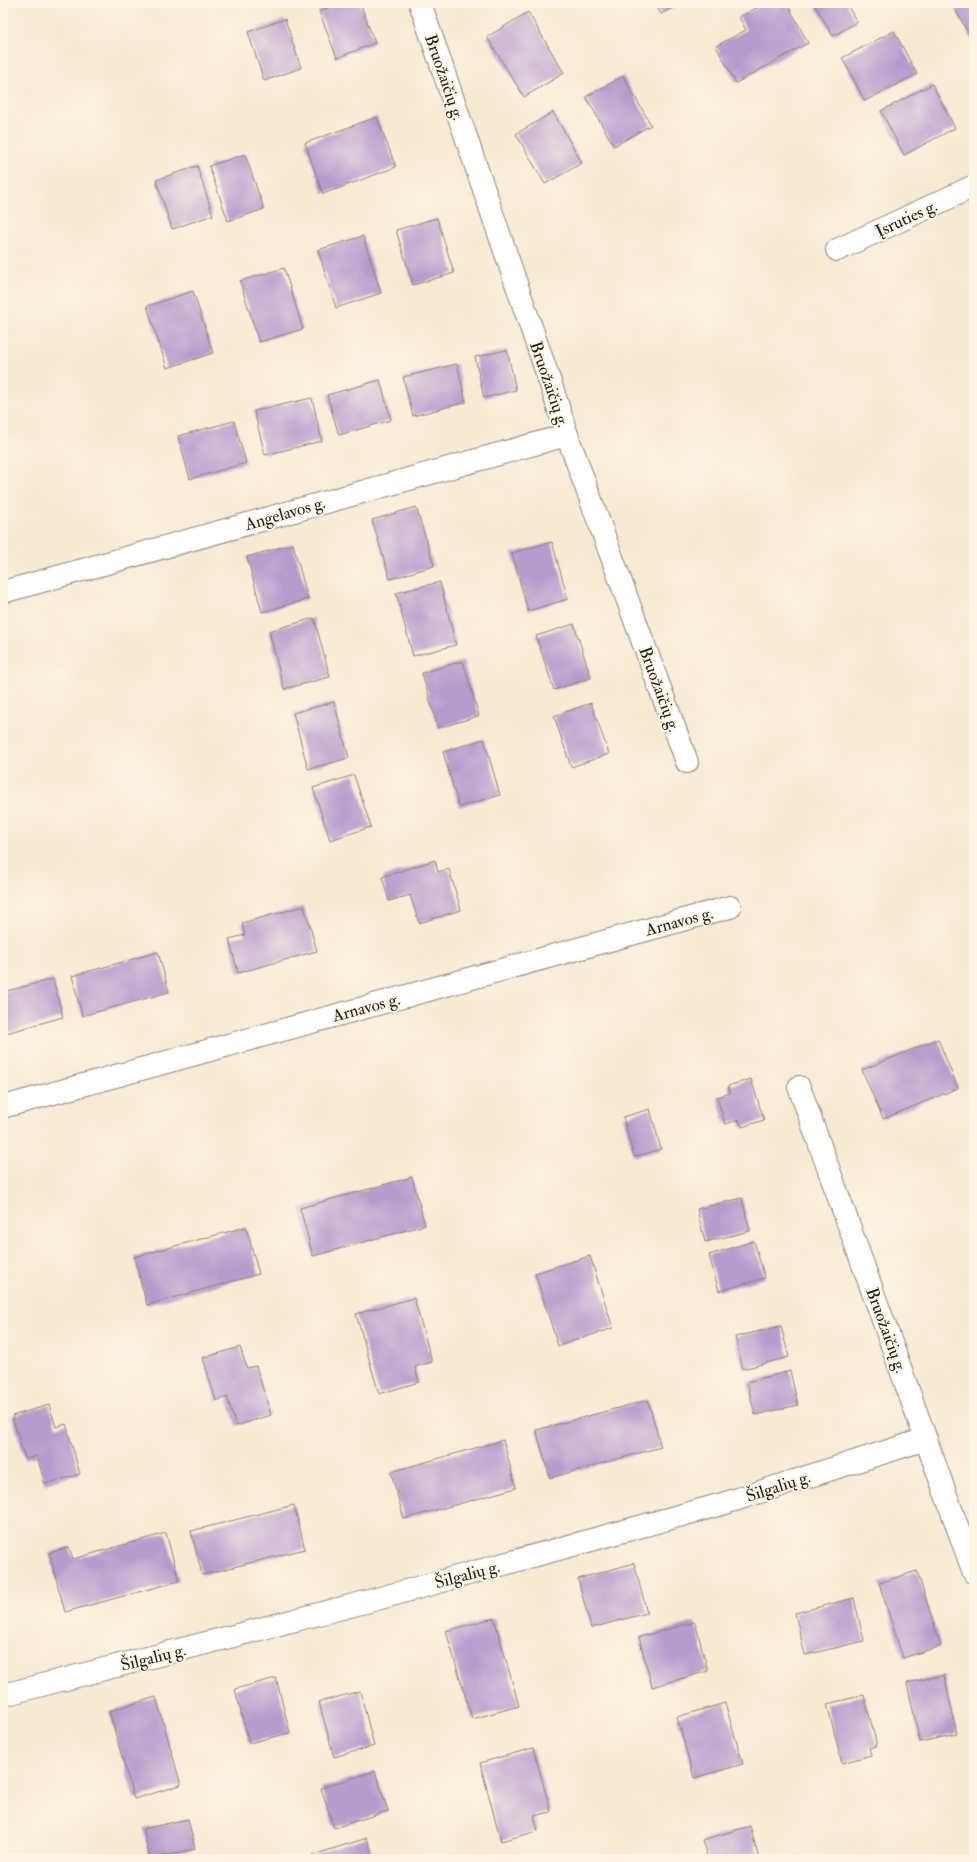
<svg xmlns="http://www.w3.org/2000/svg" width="977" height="1862" font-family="'IM FELL Double Pica',serif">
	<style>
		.building { fill: #b69bcd }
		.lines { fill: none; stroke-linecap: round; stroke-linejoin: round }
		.minor-casing { stroke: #8a8378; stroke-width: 24 }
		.minor { stroke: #fff; stroke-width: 22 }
		.labels { text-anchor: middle; stroke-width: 4; stroke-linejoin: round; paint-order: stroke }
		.street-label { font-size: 17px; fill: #1c1c1c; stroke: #fcf5e5 }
	</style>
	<rect width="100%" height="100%" fill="#fcf5e5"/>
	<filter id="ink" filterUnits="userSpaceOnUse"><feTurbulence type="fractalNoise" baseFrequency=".025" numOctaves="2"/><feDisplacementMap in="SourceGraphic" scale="8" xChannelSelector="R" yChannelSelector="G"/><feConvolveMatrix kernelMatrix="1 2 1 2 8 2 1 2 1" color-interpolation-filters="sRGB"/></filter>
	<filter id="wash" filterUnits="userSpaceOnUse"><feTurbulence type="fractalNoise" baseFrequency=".012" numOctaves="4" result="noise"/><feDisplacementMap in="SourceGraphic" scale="16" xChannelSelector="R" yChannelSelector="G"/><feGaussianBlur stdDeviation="0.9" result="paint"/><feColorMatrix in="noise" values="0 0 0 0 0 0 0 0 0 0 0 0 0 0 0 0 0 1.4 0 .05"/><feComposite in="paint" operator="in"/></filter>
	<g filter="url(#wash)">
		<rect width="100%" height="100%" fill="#f7ead3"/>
		<g id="blocks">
			<g class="building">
				<path d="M341 3H360L375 43 337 58 319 11Z"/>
				<path d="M655 3H682L661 14Z"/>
				<path d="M766 3H782L784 7 788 5 808 43 736 83 716 46 746 30 739 17Z"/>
				<path d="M846 3 857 22 833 36 814 4Z"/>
				<path d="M952 3H974V44Z"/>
				<path d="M528 12 564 73 524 97 487 37Z"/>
				<path d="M285 19 301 68 264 81 248 32Z"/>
				<path d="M894 31 917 74 865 101 842 58Z"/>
				<path d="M623 76 651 125 614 146 586 97Z"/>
				<path d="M932 84 955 128 904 155 881 111Z"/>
				<path d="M553 112 582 163 545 184 516 134Z"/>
				<path d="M377 117 396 167 323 194 305 143Z"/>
				<path d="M245 154 264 209 228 221 209 166Z"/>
				<path d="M197 166 213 215 172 229 156 180Z"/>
				<path d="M437 218 454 273 413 285 396 230Z"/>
				<path d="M363 236 381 293 336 308 318 250Z"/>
				<path d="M284 268 303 329 259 342 240 281Z"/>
				<path d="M193 291 213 353 167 368 147 306Z"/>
				<path d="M507 350 516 390 484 398 475 357Z"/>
				<path d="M457 364 466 402 413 416 403 377Z"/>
				<path d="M380 380 391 420 339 435 327 395Z"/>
				<path d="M312 398 322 441 265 455 254 411Z"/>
				<path d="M234 421 246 463 190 479 178 436Z"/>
				<path d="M416 507 434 566 390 579 372 520Z"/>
				<path d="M552 542 568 599 528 611 512 553Z"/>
				<path d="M293 544 308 599 262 612 247 557Z"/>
				<path d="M440 582 456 645 413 656 396 593Z"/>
				<path d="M314 618 330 677 284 689 269 631Z"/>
				<path d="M574 624 591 678 554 690 536 636Z"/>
				<path d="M463 661 479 716 438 728 422 673Z"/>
				<path d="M334 702 349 758 308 769 293 713Z"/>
				<path d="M591 703 609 754 571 767 554 716Z"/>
				<path d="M484 739 500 795 459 807 443 752Z"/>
				<path d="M354 775 371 827 330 840 313 788Z"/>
				<path d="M435 860 438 872 449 869 461 910 419 923 410 895 389 901 382 877Z"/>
				<path d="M304 906 317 951 238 973 229 939 245 935 242 923Z"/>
				<path d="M158 952 169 992 82 1016 72 976Z"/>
				<path d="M53 979 63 1017 3 1034V992Z"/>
				<path d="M938 1039 958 1088 883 1119 862 1070Z"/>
				<path d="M751 1079 764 1120 742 1127 739 1120 725 1124 717 1097 730 1093 728 1086Z"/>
				<path d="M650 1109 661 1149 634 1157 623 1117Z"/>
				<path d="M412 1177 425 1225 313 1256 300 1208Z"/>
				<path d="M742 1198 750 1231 705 1242 697 1209Z"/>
				<path d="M246 1227 259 1274 147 1305 134 1257Z"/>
				<path d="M754 1241 765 1278 719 1291 709 1255Z"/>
				<path d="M590 1256 613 1328 558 1346 535 1273Z"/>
				<path d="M414 1298 432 1362 415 1367 419 1382 379 1394 356 1314Z"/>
				<path d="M781 1326 789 1357 743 1369 735 1337Z"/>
				<path d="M240 1347 247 1368 256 1366 271 1415 236 1426 227 1397 216 1401 203 1358Z"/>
				<path d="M790 1371 798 1405 755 1415 747 1382Z"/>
				<path d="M648 1400 661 1447 550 1478 536 1430Z"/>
				<path d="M49 1405 56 1427 66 1424 80 1474 45 1484 37 1456 25 1459 12 1416Z"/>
				<path d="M503 1440 516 1488 404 1519 391 1472Z"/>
				<path d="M294 1505 305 1549 202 1575 191 1531Z"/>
				<path d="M166 1533 179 1581 65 1612 49 1553 69 1547 73 1559Z"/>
				<path d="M634 1563 647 1613 591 1628 578 1579Z"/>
				<path d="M917 1571 941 1646 903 1658 879 1583Z"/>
				<path d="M854 1598 864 1641 805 1655 795 1613Z"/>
				<path d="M494 1618 519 1706 472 1719 446 1631Z"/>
				<path d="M695 1622 708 1671 652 1687 639 1637Z"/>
				<path d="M944 1675 957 1734 920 1742 907 1683Z"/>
				<path d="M276 1678 290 1733 249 1743 235 1689Z"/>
				<path d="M360 1691 374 1746 334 1757 319 1702Z"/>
				<path d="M864 1695 877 1746 869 1748 871 1755 842 1763 827 1704Z"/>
				<path d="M156 1697 181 1785 134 1799 109 1711Z"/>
				<path d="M725 1703 743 1764 694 1778 677 1717Z"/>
				<path d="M533 1748 551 1812 534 1816 538 1831 501 1841 480 1763Z"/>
				<path d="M375 1771 388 1811 334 1828 321 1788Z"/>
				<path d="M188 1819 195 1849 150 1859 143 1829Z"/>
				<path d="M750 1826 759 1859H708L702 1840Z"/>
				<path d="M367 1838 374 1859H315L313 1855Z"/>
			</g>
		</g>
	</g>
	<g filter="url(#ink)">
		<use href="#blocks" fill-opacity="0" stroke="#8a8378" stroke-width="1"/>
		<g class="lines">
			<g class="minor-casing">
				<g id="minor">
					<path d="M420 3 553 391 567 435 687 762"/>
					<path d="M837 250 974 186"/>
					<path d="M3 592 567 435"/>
					<path d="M799 1087 974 1573"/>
					<path d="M3 1107 730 907"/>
					<path d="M3 1695 377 1599 722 1504 926 1439"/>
				</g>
			</g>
			<use href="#minor" class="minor"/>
		</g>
	</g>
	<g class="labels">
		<g class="street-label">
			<text transform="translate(445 77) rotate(71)" y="6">Bruožaičių g.</text>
			<text transform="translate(906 218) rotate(-25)" y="6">Įsruties g.</text>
			<text transform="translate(550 384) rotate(71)" y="6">Bruožaičių g.</text>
			<text transform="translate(285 513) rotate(-16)" y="6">Angelavos g.</text>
			<text transform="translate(660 689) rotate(70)" y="6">Bruožaičių g.</text>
			<text transform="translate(679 921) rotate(-15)" y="6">Arnavos g.</text>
			<text transform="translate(366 1007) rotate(-15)" y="6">Arnavos g.</text>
			<text transform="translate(887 1330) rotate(70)" y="6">Bruožaičių g.</text>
			<text transform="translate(778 1486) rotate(-18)" y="6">Šilgalių g.</text>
			<text transform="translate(467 1574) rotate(-15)" y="6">Šilgalių g.</text>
			<text transform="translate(153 1657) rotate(-14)" y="6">Šilgalių g.</text>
		</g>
	</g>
	<rect width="977" height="1862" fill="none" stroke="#fcf5e5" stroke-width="16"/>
</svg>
